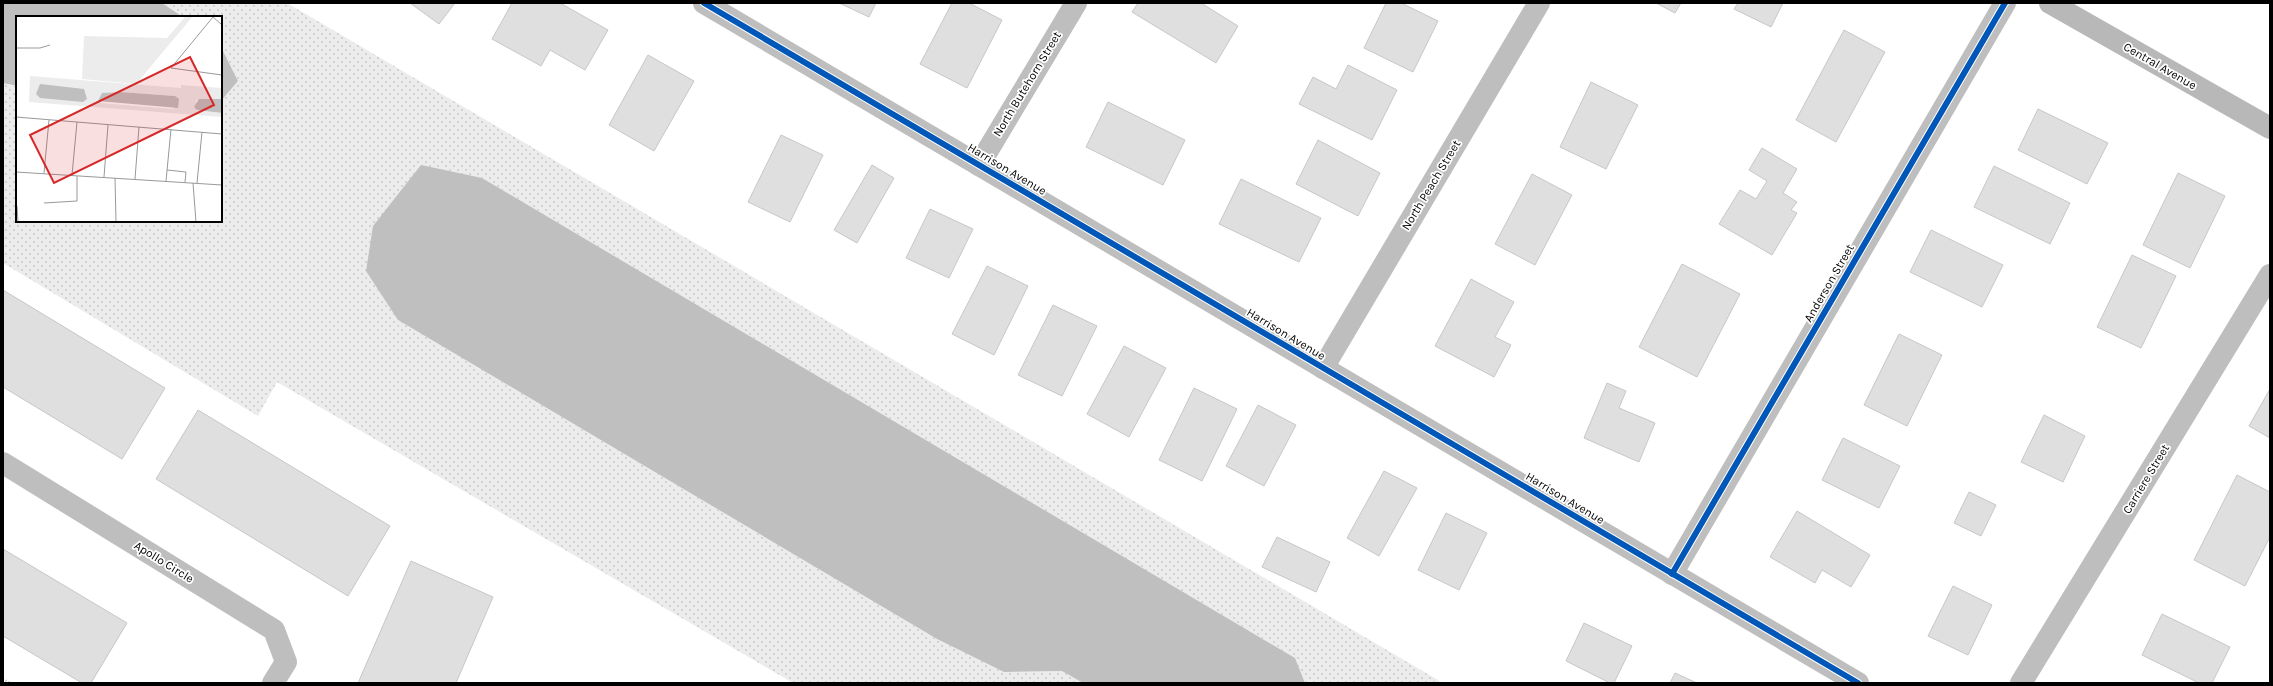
<svg xmlns="http://www.w3.org/2000/svg" width="2273" height="686" font-family="Karla,sans-serif">
	<style>
		.grass { fill: url(#grass-dots) }
		.water { fill: #bfbfbf }
		.building { fill: #dfdfdf; stroke: #c7c7c7 }
		.lines { fill: none; stroke-linecap: round; stroke-linejoin: round }
		.path { stroke: #b9b9b9; stroke-width: 2.5; stroke-dasharray: 1 2; stroke-linecap: butt }
		.street { stroke: #bebebe; stroke-width: 22 }
		.secondary { stroke: #b8b8b8; stroke-width: 22 }
		.cycleway-casing { stroke: #fff; stroke-width: 8 }
		.cycleway { stroke: #0057b8; stroke-width: 6 }
		.labels { text-anchor: middle; stroke-width: 3.5; stroke-linejoin: round; paint-order: stroke }
		.street-label { font-size: 12px; fill: #000; stroke: #fff }
		.inset-road { fill: none; stroke: #999; stroke-width: 1 }
		.view { fill: #d62828; fill-opacity: 0.15; stroke: #d62828; stroke-width: 2 }
		.inset-edge { fill: none; stroke: #000; stroke-width: 2 }
	</style>
	<defs>
		<pattern id="grass-dots" width="8" height="8" patternUnits="userSpaceOnUse"><rect width="8" height="8" fill="#ececec"/><path d="M2 2h.1M6 6h.1" fill="none" stroke="#c9c9c9" stroke-width="1.8" stroke-linecap="round"/></pattern>
	</defs>
	<rect width="100%" height="100%" fill="#fff"/>
	<path class="grass" d="M162 3H287L1443 683H1305L1295 658 482 178 398 320 937 639 1004 672 1062 671 1083 683H793L277 382 258 416 3 263V83L17 87V221H221V101L238 81 221 47V17H183Z"/>
	<g class="water">
		<path d="M3 3H162L183 17H17V86L3 83Z"/>
		<path d="M221 47 238 81 221 101Z"/>
		<path d="M421 165 482 178 1295 658 1305 683H1083L1062 671 1004 672 937 639 398 320 366 271 373 226Z"/>
	</g>
	<g class="building">
		<path d="M410 3H455L439 24Z"/>
		<path d="M512 3H560L608 30 585 70 550 50 541 66 492 39Z"/>
		<path d="M839 3H876L869 17Z"/>
		<path d="M952 3H969L1002 20 967 88 920 64Z"/>
		<path d="M1138 3H1201L1238 26 1216 63 1132 12Z"/>
		<path d="M1386 3H1401L1438 21 1413 72 1364 48Z"/>
		<path d="M1656 3H1681L1675 13Z"/>
		<path d="M1738 3H1783L1771 27 1734 9Z"/>
		<path d="M1844 30 1885 52 1836 142 1796 120Z"/>
		<path d="M648 55 694 81 654 151 609 125Z"/>
		<path d="M1348 65 1397 90 1372 140 1299 104 1313 77 1336 89Z"/>
		<path d="M1591 82 1638 105 1606 169 1560 147Z"/>
		<path d="M1108 102 1185 140 1163 185 1086 147Z"/>
		<path d="M2038 109 2108 143 2087 184 2018 150Z"/>
		<path d="M781 135 823 155 790 222 748 202Z"/>
		<path d="M1318 140 1380 173 1358 216 1296 184Z"/>
		<path d="M1762 148 1797 169 1783 193 1797 202 1791 210 1797 213 1772 255 1719 224 1740 190 1756 199 1767 181 1749 170Z"/>
		<path d="M872 165 894 178 857 243 834 230Z"/>
		<path d="M1994 166 2070 203 2050 244 1974 207Z"/>
		<path d="M2178 173 2225 196 2190 268 2143 245Z"/>
		<path d="M1532 174 1572 195 1535 265 1495 244Z"/>
		<path d="M1241 179 1321 218 1299 262 1219 224Z"/>
		<path d="M930 209 973 229 949 278 906 258Z"/>
		<path d="M1931 230 2003 265 1982 307 1910 272Z"/>
		<path d="M2132 255 2176 276 2141 348 2097 327Z"/>
		<path d="M1682 264 1740 294 1697 377 1639 347Z"/>
		<path d="M987 266 1028 286 994 355 952 334Z"/>
		<path d="M1471 279 1514 302 1495 337 1511 345 1494 377 1435 346Z"/>
		<path d="M3 290 165 388 122 459 3 387Z"/>
		<path d="M1053 305 1097 326 1062 396 1018 375Z"/>
		<path d="M1899 334 1942 355 1907 426 1864 405Z"/>
		<path d="M1124 346 1166 368 1129 437 1087 414Z"/>
		<path d="M1607 383 1626 391 1619 408 1655 423 1639 462 1584 438Z"/>
		<path d="M1194 388 1237 409 1202 481 1159 460Z"/>
		<path d="M2270 389V438L2249 426Z"/>
		<path d="M1258 405 1296 425 1264 486 1226 466Z"/>
		<path d="M198 410 390 526 348 596 156 479Z"/>
		<path d="M2044 415 2085 436 2063 482 2021 462Z"/>
		<path d="M1843 438 1900 466 1879 508 1822 480Z"/>
		<path d="M1384 471 1417 488 1379 556 1347 538Z"/>
		<path d="M2237 475 2270 492V537L2245 586 2194 560Z"/>
		<path d="M1969 492 1996 505 1981 536 1954 523Z"/>
		<path d="M1797 511 1870 555 1851 587 1822 570 1815 583 1770 557Z"/>
		<path d="M1446 513 1487 533 1459 590 1418 570Z"/>
		<path d="M1277 537 1330 562 1316 592 1262 567Z"/>
		<path d="M3 549 127 623 91 683H82L3 636Z"/>
		<path d="M411 561 493 597 456 683H358Z"/>
		<path d="M1953 586 1992 605 1968 655 1928 636Z"/>
		<path d="M2162 614 2230 647 2212 683H2199L2142 655Z"/>
		<path d="M1584 623 1632 646 1614 683H1610L1566 661Z"/>
		<path d="M1675 673 1697 683H1670Z"/>
	</g>
	<g class="lines">
		<path class="path" d="M3 679 10 683"/>
		<g class="street">
			<path d="M704 3 1858 683"/>
			<path d="M979 165 1076 3"/>
			<path d="M1323 368 1539 3"/>
			<path d="M3 463 274 630 286 662 273 683"/>
			<path d="M1672 574 2005 3"/>
			<path d="M2021 683 2270 275"/>
		</g>
		<path class="secondary" d="M2050 3 2270 128"/>
		<g class="cycleway-casing">
			<g id="cycleway">
				<path d="M704 3 1858 683"/>
				<path d="M1672 574 2005 3"/>
			</g>
		</g>
		<use href="#cycleway" class="cycleway"/>
	</g>
	<g class="labels">
		<g class="street-label">
			<text transform="translate(2160 66) rotate(30)" y="4">Central Avenue</text>
			<text transform="translate(1027 84) rotate(-59)" y="4">North Butehorn Street</text>
			<text transform="translate(1007 169) rotate(31)" y="4">Harrison Avenue</text>
			<text transform="translate(1431 185) rotate(-59)" y="4">North Peach Street</text>
			<text transform="translate(1829 283) rotate(-60)" y="4">Anderson Street</text>
			<text transform="translate(1286 334) rotate(31)" y="4">Harrison Avenue</text>
			<text transform="translate(2146 479) rotate(-59)" y="4">Carriere Street</text>
			<text transform="translate(1565 498) rotate(31)" y="4">Harrison Avenue</text>
			<text transform="translate(164 562) rotate(32)" y="4">Apollo Circle</text>
		</g>
	</g>
	<g transform="translate(16 16)">
		<rect width="206" height="206" fill="#fff"/>
		<path d="M14 60 165 72V69L206 72V83L180 84 181 94 206 97V101L13 86ZM104 76 159 80 158 93 84 87 86 77Z" fill="#ececec" fill-rule="evenodd"/>
		<path d="M170 0H177L120 68 66 63 68 20 151 22Z" fill="#ececec"/>
		<path d="M71 31 89 32 88 58 70 57ZM123 33H139V42H123ZM94 40H120V59H94Z" fill="#ececec"/>
		<path d="M24 68 68 73 71 83 67 86 24 82 20 78ZM104 76 159 80 163 83 162 92 82 85 86 77ZM183 83H206V97L181 94 178 91Z" fill="#bfbfbf"/>
		<path class="inset-road" d="M206 9 197 1 155 52 206 59M0 32H24L34 29M0 101 206 118M151 154 170 156 169 166M0 156 206 169M28 157 33 104M56 159 61 106M88 161 92 109M99 162 100 206M119 163 123 111M150 165 155 113M177 167 180 206M181 167 186 116M28 187 61 185V160M1 190 2 206"/>
		<path class="view" d="M174 41 198 89 38 167 14 119Z"/>
		<rect width="206" height="206" class="inset-edge"/>
	</g>
	<rect width="2273" height="686" fill="none" stroke="#000000" stroke-width="8"/>
</svg>
